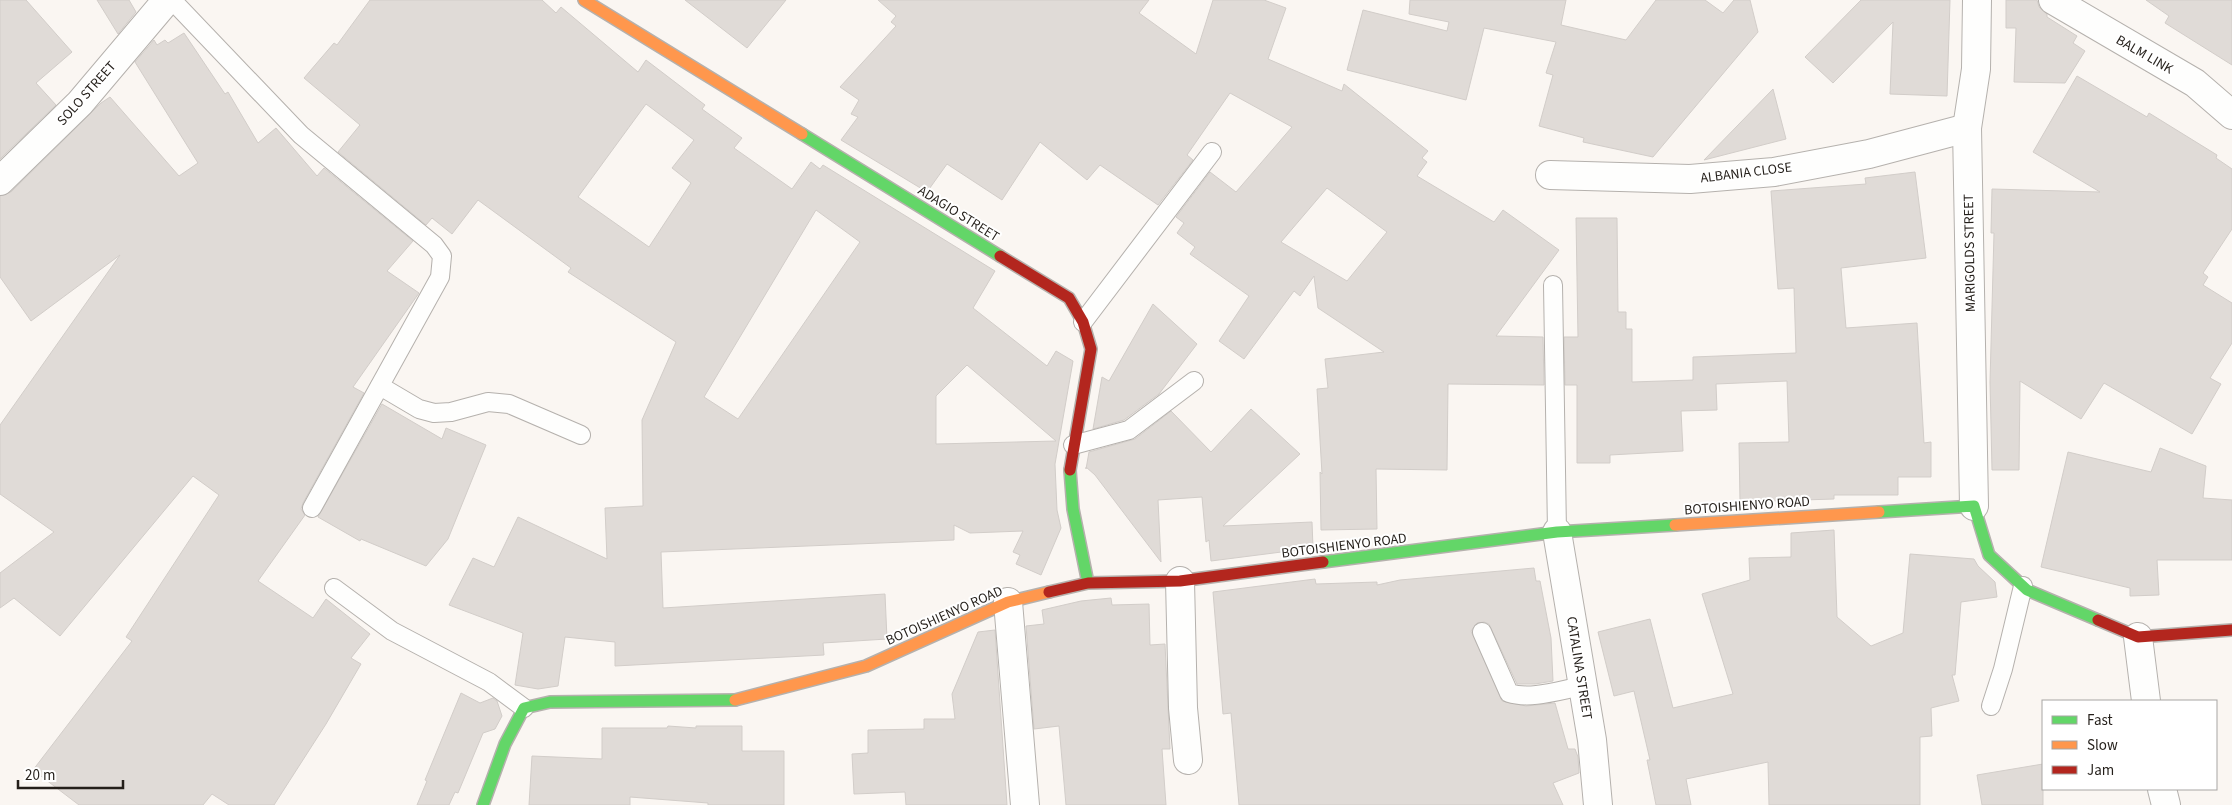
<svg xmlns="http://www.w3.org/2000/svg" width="2232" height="805" font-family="'Source Sans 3',sans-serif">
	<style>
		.building { fill: #e0dbd7; stroke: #d2cdc9; fill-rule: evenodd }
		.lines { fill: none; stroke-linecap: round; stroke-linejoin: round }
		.lane-casing { stroke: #b5b1ad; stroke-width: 20 }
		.street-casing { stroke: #b5b1ad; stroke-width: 30 }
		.fast-casing { stroke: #b5b1ad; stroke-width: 14 }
		.slow-casing { stroke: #b5b1ad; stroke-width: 14 }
		.jam-casing { stroke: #b5b1ad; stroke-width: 14 }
		.lane { stroke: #fefefd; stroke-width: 18 }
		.street { stroke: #fefefd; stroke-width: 28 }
		.fast { stroke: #63d668; stroke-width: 11 }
		.slow { stroke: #ff974d; stroke-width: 11 }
		.jam { stroke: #b3261e; stroke-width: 11 }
		.labels { text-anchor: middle; stroke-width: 4; stroke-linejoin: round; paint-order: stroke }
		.street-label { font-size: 14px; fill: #241f1a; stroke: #fff }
	</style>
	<rect width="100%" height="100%" fill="#faf6f2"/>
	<g class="building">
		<path d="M0 0H26L72 52 36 83 56 105 0 159Z"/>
		<path d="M97 0H129L136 12 118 34Z"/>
		<path d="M370 0H542L556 13 561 7 638 72 646 60 705 105 702 109 742 138 734 148 792 189 811 162 820 169 823 165 995 271 973 308 1047 366 1056 351 1073 361 1055 464 1057 510 1061 528 1041 575 1016 564 1020 555 1013 552 1023 531 970 533 954 525V540L661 552 663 608 885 594 887 639 823 643 824 655 615 666V642L565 637 558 686 538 689 515 685 523 633 449 605 473 558 494 567 518 517 607 559 605 508 643 506 642 420 676 342 568 272 571 268 478 200 452 234 432 218 426 225 338 152 360 125 304 78 334 43 337 45ZM646 104 694 140 672 168 691 183 649 247 578 197ZM816 210 860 242 738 419 704 397ZM967 365 1056 441 936 444V396Z"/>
		<path d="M685 0H786L747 48Z"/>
		<path d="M878 0H1149L1139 13 1196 54 1213 0H1264L1286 8 1268 59 1342 91 1344 84 1428 151 1422 158 1427 162 1417 176 1494 222 1503 210 1559 250 1496 336 1543 337 1544 385 1448 384 1447 470 1376 469 1377 529 1321 530 1320 472 1322 474 1317 389 1328 388 1325 359 1384 352 1318 308 1314 276 1300 296 1294 291 1244 359 1219 341 1249 296 1190 254 1195 247 1177 233 1184 223 1176 217 1210 172 1236 192 1292 127 1230 93 1187 155 1193 160 1158 205 1100 165 1087 180 1040 142 1002 200 947 164 927 192 841 140 858 117 851 114 859 100 840 87 896 26 891 22 896 16ZM1327 188 1387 232 1347 281 1281 242Z"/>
		<path d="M1410 0H1566L1561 25 1626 40 1656 0H1705L1723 13 1734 0H1750L1758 32 1653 157 1583 142 1584 138 1539 126 1553 75 1546 73 1556 42 1484 28 1466 100 1347 70 1363 10 1447 31 1449 22 1409 14Z"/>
		<path d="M1861 0H1950L1947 96 1890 94 1893 22 1833 83 1805 57Z"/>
		<path d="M2006 0H2037L2039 7 2047 14V17L2077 36 2073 43 2085 51 2065 83 2014 82 2016 28H2006Z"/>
		<path d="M2146 0H2232V65L2165 23 2169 16Z"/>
		<path d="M184 33 225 94 228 92 258 143 276 128 317 176 324 168 413 241 387 271 419 293 353 387 364 393 303 503 301 509 305 515 258 581 313 618 326 599 370 634 351 658 361 664 326 724 274 805H229L212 794 203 805H79L33 770 132 641 126 637 219 495 193 476 60 636 14 598 0 608V573L54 532 0 494V425L120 255 31 321 0 277V196L11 192 101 103 110 97 179 176 198 163 135 62 154 40 157 45 165 40 168 43Z"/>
		<path d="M2077 76 2147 117 2149 113 2217 155 2216 158 2232 169V229L2203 273 2208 277 2203 285 2232 303V343L2210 378 2221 384 2192 434 2104 383 2081 419 2020 381 2019 470H1992L1990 382 1994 233H1991L1992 189 2100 192 2033 152Z"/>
		<path d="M1773 89 1786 139 1704 160Z"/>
		<path d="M1915 172 1926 258 1841 268 1846 328 1917 323 1924 443 1931 442V477H1898V495H1834V499L1740 502 1739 443 1789 442 1787 381 1716 384 1717 410 1681 411 1683 451 1610 455V463H1577V385H1565L1564 337H1578L1576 218H1617L1618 312H1626V329H1632V382L1693 380V357L1796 353 1794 288 1778 289 1771 191 1866 184 1865 178Z"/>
		<path d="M1153 304 1197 344 1159 394 1124 420 1093 429 1102 377 1109 381Z"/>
		<path d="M382 404 442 439 446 428 486 445 448 539 426 566 361 539 360 541 318 517Z"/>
		<path d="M1251 409 1300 454 1223 526 1312 522 1313 548 1211 561 1209 540 1206 542 1202 497 1158 500 1161 562 1095 475 1086 467V469L1089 452 1135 439 1171 411 1211 452Z"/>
		<path d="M2160 448 2206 466 2203 498 2232 500V560H2157L2159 595 2130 596V588L2041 567 2068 452 2151 472Z"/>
		<path d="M1834 530 1837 617 1871 646 1903 633 1910 554 1974 559 1978 566 1995 582 1997 597 1961 602 1955 675H1952L1959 701 1931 708 1932 736 1920 737V805H1769L1768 762 1686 779 1691 805H1656L1647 760H1650L1634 691 1614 696 1598 632 1650 619 1673 708 1733 694 1702 594 1750 580 1749 558 1791 557V533Z"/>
		<path d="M1534 568 1536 581H1540L1551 638 1553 681 1535 684H1517L1489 624 1484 622 1477 623 1471 631 1502 701 1526 706 1555 703 1568 749H1575L1578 757 1579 773 1553 783 1563 805H1239L1231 713 1223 714 1213 592 1315 579 1316 584 1377 582V585L1400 580Z"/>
		<path d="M1111 598 1112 605 1149 604 1150 645 1165 644 1170 749H1162L1166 805H1066L1059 726 1034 729 1026 626 1044 624 1042 610 1081 601Z"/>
		<path d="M995 630 1007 805H906L905 792 854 794 852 754 868 753V730L924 729V719H955L952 694 978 632Z"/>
		<path d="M461 693 480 703 493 698 497 701 502 716 495 729 483 733 458 793 455 792 449 805H417L427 781 425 780Z"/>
		<path d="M668 726 696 728V726H742V751H784V805H708V803L630 797V805H529L532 756 602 759V728H667Z"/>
		<path d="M2043 764V805H1982L1977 775Z"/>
	</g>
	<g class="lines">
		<g class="lane-casing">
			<g id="lane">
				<path d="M172 0 301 135 434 245 442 256 440 277 312 508"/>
				<path d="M1553 285 1557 532"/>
				<path d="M1083 322 1212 152"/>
				<path d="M380 386 419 409 434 413 451 412 488 402 509 404 581 435"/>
				<path d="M1073 445 1129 430 1194 381"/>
				<path d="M334 588 392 631 489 682 524 708"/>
				<path d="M1482 632 1509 693C1531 700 1560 690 1583 686"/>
				<path d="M1991 706 2003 669 2023 586"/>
			</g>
		</g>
		<g class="street-casing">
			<g id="street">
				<path d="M2053 0 2195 83 2232 115"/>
				<path d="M1550 175 1690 179 1774 172 1869 154 1967 128"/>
				<path d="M0 181 80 103 167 0"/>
				<path d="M1974 506 1967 128 1976 69 1977 0"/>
				<path d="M1557 532 1592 740 1598 805"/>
				<path d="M1180 581 1183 708 1188 760"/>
				<path d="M1008 602 1025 805"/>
				<path d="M2138 637 2146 701"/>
				<path d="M2162 789 2166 805"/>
			</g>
		</g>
		<g class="fast-casing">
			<g id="fast">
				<path d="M802 134 1000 256"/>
				<path d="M1070 470 1073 509 1088 583"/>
				<path d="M1879 512 1974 506 1989 555 2027 590 2098 620"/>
				<path d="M1323 562 1557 532 1675 525"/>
				<path d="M483 805 505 744 524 708 550 702 735 700"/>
			</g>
		</g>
		<g class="slow-casing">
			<g id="slow">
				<path d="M584 0 802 134"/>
				<path d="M1675 525 1879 512"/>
				<path d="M735 700 866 666 1008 602 1049 592"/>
			</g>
		</g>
		<g class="jam-casing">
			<g id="jam">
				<path d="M1000 256 1069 298 1083 322 1091 349 1070 470"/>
				<path d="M1049 592 1088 583 1180 581 1323 562"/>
				<path d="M2098 620 2138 637 2232 630"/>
			</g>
		</g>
		<use href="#lane" class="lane"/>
		<use href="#street" class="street"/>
		<use href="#fast" class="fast"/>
		<use href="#slow" class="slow"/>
		<use href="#jam" class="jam"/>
	</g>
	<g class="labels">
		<g class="street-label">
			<text transform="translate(2145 54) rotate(30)" y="5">BALM LINK</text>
			<text transform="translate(86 93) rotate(-48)" y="5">SOLO STREET</text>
			<text transform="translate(1746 172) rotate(-7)" y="5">ALBANIA CLOSE</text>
			<text transform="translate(959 213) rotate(32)" y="5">ADAGIO STREET</text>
			<text transform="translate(1969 253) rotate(-91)" y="5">MARIGOLDS STREET</text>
			<text transform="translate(1747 505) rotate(-4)" y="5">BOTOISHIENYO ROAD</text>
			<text transform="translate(1344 545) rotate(-7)" y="5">BOTOISHIENYO ROAD</text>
			<text transform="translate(944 615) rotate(-24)" y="5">BOTOISHIENYO ROAD</text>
			<text transform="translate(1580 668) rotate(81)" y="5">CATALINA STREET</text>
		</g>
	</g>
	<rect x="2042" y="700" width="175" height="90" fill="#ffffff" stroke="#a7a5a3"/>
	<rect x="2052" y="716" width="25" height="8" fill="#63d668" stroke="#a7a5a3"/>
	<text x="2087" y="725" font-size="15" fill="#241f1a">Fast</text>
	<rect x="2052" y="741" width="25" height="8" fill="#ff974d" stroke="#a7a5a3"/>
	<text x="2087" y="750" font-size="15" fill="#241f1a">Slow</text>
	<rect x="2052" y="766" width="25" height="8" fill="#b3261e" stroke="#a7a5a3"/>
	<text x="2087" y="775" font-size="15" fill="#241f1a">Jam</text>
	<path d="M18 780v8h105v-8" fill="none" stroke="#241f1a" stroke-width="2.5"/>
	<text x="25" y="780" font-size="15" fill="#241f1a" stroke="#ffffff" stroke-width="4" paint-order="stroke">20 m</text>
</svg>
